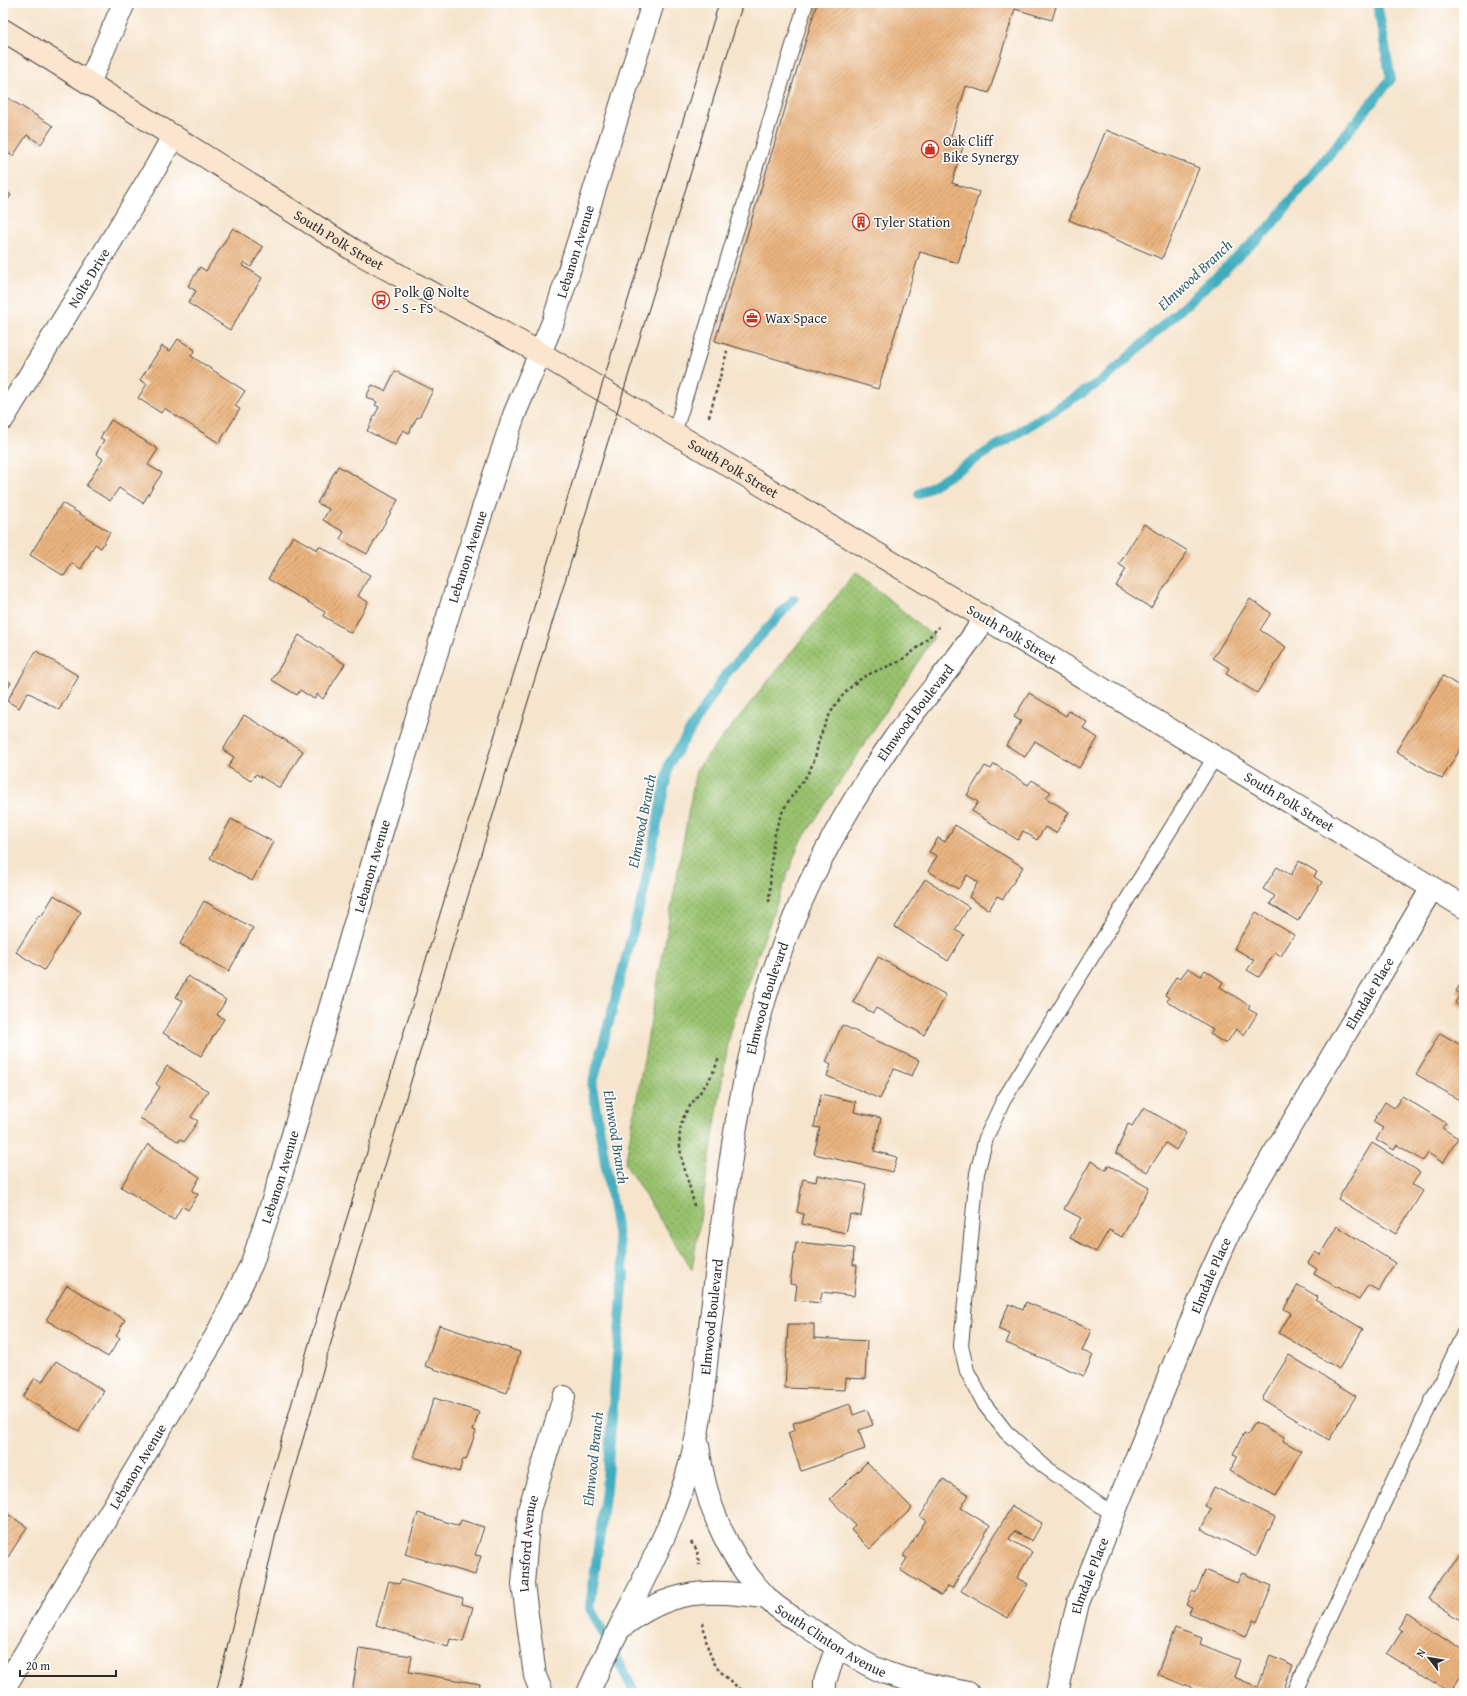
<svg xmlns="http://www.w3.org/2000/svg" width="1467" height="1696" font-family="'Gentium Book Plus',serif">
	<style>
		.park { fill: url(#park-dots); stroke: #62764c }
		.lines { fill: none; stroke-linecap: round; stroke-linejoin: round }
		.stream { stroke: #41adbf; stroke-width: 10 }
		.building { fill: url(#building-hatch) }
		.lane-casing { stroke: #494743; stroke-width: 16 }
		.street-casing { stroke: #494743; stroke-width: 24 }
		.secondary-casing { stroke: #494743; stroke-width: 24 }
		.path { stroke: #494743; stroke-width: 2.5; stroke-dasharray: 3 3; stroke-linecap: butt }
		.lane { stroke: #fff; stroke-width: 14 }
		.street { stroke: #fff; stroke-width: 22 }
		.secondary { stroke: #fce5cf; stroke-width: 22 }
		.tram { stroke: #2b2b2b; stroke-width: 1 }
		.labels { text-anchor: middle; stroke-width: 3; stroke-linejoin: round; paint-order: stroke }
		.poi-label { font-size: 14px; fill: #2b2b2b; stroke: #fff; text-anchor: start }
		.street-label { font-size: 14px; fill: #2b2b2b; stroke: #fff }
		.water-label { font-size: 15px; font-style: italic; fill: #345f66; stroke: #fff }
	</style>
	<defs>
		<pattern id="park-dots" width="8" height="8" patternUnits="userSpaceOnUse"><rect width="8" height="8" fill="#98c16d"/><path d="M2 2h.1M6 6h.1" fill="none" stroke="#7c9d5a" stroke-width="1.8" stroke-linecap="round"/></pattern>
		<pattern id="building-hatch" width="6" height="6" patternUnits="userSpaceOnUse"><rect width="6" height="6" fill="#eab47f"/><path d="M-1 1l2-2M0 6l6-6M5 7l2-2" fill="none" stroke="#be9368"/></pattern>
	</defs>
	<rect width="100%" height="100%" fill="#fff"/>
	<filter id="ink" filterUnits="userSpaceOnUse"><feTurbulence type="fractalNoise" baseFrequency=".025" numOctaves="2"/><feDisplacementMap in="SourceGraphic" scale="8" xChannelSelector="R" yChannelSelector="G"/><feConvolveMatrix kernelMatrix="1 2 1 2 8 2 1 2 1" color-interpolation-filters="sRGB"/></filter>
	<filter id="wash" filterUnits="userSpaceOnUse"><feTurbulence type="fractalNoise" baseFrequency=".012" numOctaves="4" result="noise"/><feDisplacementMap in="SourceGraphic" scale="16" xChannelSelector="R" yChannelSelector="G"/><feGaussianBlur stdDeviation="0.9" result="paint"/><feColorMatrix in="noise" values="0 0 0 0 0 0 0 0 0 0 0 0 0 0 0 0 0 1.4 0 .05"/><feComposite in="paint" operator="in"/></filter>
	<g filter="url(#wash)">
		<rect width="100%" height="100%" fill="#f6e4cc"/>
		<path class="park" d="M856 572 934 637 798 846 730 1031 692 1270 625 1164 696 770Z"/>
		<g class="lines">
			<g class="stream">
				<path d="M919 494 1106 378 1268 229 1391 79 1377 3"/>
				<path d="M635 1693 590 1608 606 1489 624 1273 592 1086 644 890 669 764 725 675 794 599"/>
			</g>
		</g>
		<g id="blocks">
			<g class="building">
				<path d="M817 3H1057L1052 20 1015 9 989 93 966 86 951 136 965 140 952 183 979 192 958 263 920 252 878 389 715 341Z"/>
				<path d="M3 95 53 126 41 144 27 135 13 156 6 152 3 156Z"/>
				<path d="M1106 130 1199 168 1162 259 1069 220Z"/>
				<path d="M3 190 11 195 3 208Z"/>
				<path d="M233 228 263 247 251 267 244 262 242 265 262 278 230 330 188 303 196 291 188 286 200 267 206 271Z"/>
				<path d="M178 339 195 350 191 356 245 391 235 406 240 409 219 443 164 408 161 413 138 398 147 384 140 380 162 346 170 351Z"/>
				<path d="M395 371 433 390 419 418 417 417 409 433 403 430 395 445 367 431 379 407 375 405 377 402 366 397 372 385 385 391Z"/>
				<path d="M111 420 158 449 148 465 162 473 143 503 119 488 110 501 86 486 103 459 96 454 104 440 100 438Z"/>
				<path d="M338 466 398 500 367 554 340 539 344 532 323 520 329 509 317 503Z"/>
				<path d="M62 503 110 532 101 548 95 544 81 569 72 563 64 576 30 555Z"/>
				<path d="M1144 524 1188 551 1151 608 1116 586 1126 569 1119 564Z"/>
				<path d="M293 536 317 550 319 546 370 575 358 596 368 602 351 633 323 616 325 612 268 579Z"/>
				<path d="M1250 599 1271 613 1260 630 1286 647 1257 693 1226 674 1229 668 1213 658Z"/>
				<path d="M299 635 345 664 323 699 317 694 314 699 300 690 297 695 272 680Z"/>
				<path d="M36 651 79 676 59 710 28 692 19 708 7 701Z"/>
				<path d="M1443 676 1464 689V743L1442 779 1396 751Z"/>
				<path d="M3 678 11 683 3 696 6 697 3 702Z"/>
				<path d="M1029 693 1066 716 1069 711 1087 722 1083 728 1098 738 1079 768 1035 741 1025 757 1006 745 1021 721 1014 717Z"/>
				<path d="M244 715 303 751 280 788 256 774 251 781 228 767 234 757 223 750Z"/>
				<path d="M994 764 1028 785 1032 780 1051 792 1046 798 1069 812 1056 833 1045 827 1037 840 1023 831 1018 840 972 811 978 802 967 795 985 766 991 769Z"/>
				<path d="M231 819 273 842 252 881 210 858Z"/>
				<path d="M955 825 1023 867 1003 899 997 896 989 910 969 897 978 882 967 875 958 889 928 871 937 856 929 852 938 838 945 842Z"/>
				<path d="M1299 861 1317 872 1314 877 1322 882 1298 921 1270 904 1275 896 1263 889 1277 867 1291 875Z"/>
				<path d="M925 879 969 907 955 930 964 935 948 961 895 927Z"/>
				<path d="M54 895 81 912 44 970 16 952 39 915 41 917Z"/>
				<path d="M204 901 253 928 229 971 180 944Z"/>
				<path d="M1256 912 1294 935 1281 956 1275 952 1259 977 1247 970 1254 960 1234 948Z"/>
				<path d="M878 957 946 995 924 1035 876 1008 873 1013 853 1002Z"/>
				<path d="M1188 968 1201 976 1205 970 1223 982 1220 987 1250 1006 1248 1009 1257 1014 1244 1035 1236 1029 1226 1044 1210 1034 1213 1029 1167 1001 1169 998 1165 995 1176 977 1180 979Z"/>
				<path d="M188 976 226 1000 217 1015 224 1019 201 1056 163 1033 183 1001 176 997Z"/>
				<path d="M1464 978V1009L1455 1003 1460 994 1456 991Z"/>
				<path d="M842 1025 919 1060 912 1076 894 1069 880 1099 827 1076 831 1065 826 1062Z"/>
				<path d="M1440 1033 1464 1047V1103L1416 1074Z"/>
				<path d="M167 1066 208 1091 191 1117 198 1121 184 1142 180 1139 179 1142 140 1118 160 1087 156 1084Z"/>
				<path d="M821 1094 856 1102 854 1112 881 1118 874 1151 897 1157 893 1172 814 1154 820 1128 814 1127Z"/>
				<path d="M1402 1096 1446 1123 1442 1128 1458 1138 1443 1163 1428 1153 1423 1161 1397 1145 1394 1150 1376 1139 1383 1128 1373 1122 1385 1102 1394 1108Z"/>
				<path d="M1144 1107 1186 1133 1176 1150 1166 1143 1147 1172 1116 1153 1128 1124 1132 1126Z"/>
				<path d="M1372 1143 1420 1172 1412 1185 1423 1191 1396 1234 1338 1199Z"/>
				<path d="M148 1144 200 1177 192 1191 198 1194 188 1210 182 1206 174 1220 121 1187Z"/>
				<path d="M1091 1161 1106 1170 1108 1165 1149 1188 1122 1237 1109 1230 1096 1252 1070 1238 1081 1218 1064 1209Z"/>
				<path d="M817 1175 866 1184 861 1216 850 1214 846 1233 802 1224 804 1214 797 1212 803 1179 816 1182Z"/>
				<path d="M1337 1226 1395 1263 1379 1291 1368 1285 1359 1300 1314 1274 1317 1269 1308 1263 1315 1252 1320 1255Z"/>
				<path d="M796 1242 854 1248 853 1265H857L854 1296 822 1292 820 1303 795 1300 797 1285 790 1284Z"/>
				<path d="M67 1285 125 1320 116 1336 120 1338 108 1357 46 1320Z"/>
				<path d="M1298 1285 1318 1297 1315 1300 1363 1329 1339 1369 1279 1333 1291 1313 1284 1309Z"/>
				<path d="M1026 1302 1091 1330 1082 1351 1093 1355 1084 1376 1006 1343 1010 1334 998 1329 1009 1304 1023 1310Z"/>
				<path d="M788 1324H814V1338L867 1341 865 1379 846 1378 845 1390 785 1388Z"/>
				<path d="M439 1325 520 1352 507 1393 425 1366Z"/>
				<path d="M1289 1355 1356 1396 1329 1440 1262 1399Z"/>
				<path d="M56 1361 104 1391 79 1431 23 1397 35 1378 42 1382Z"/>
				<path d="M434 1398 479 1412 473 1430 476 1431 466 1460 463 1459 459 1472 414 1457Z"/>
				<path d="M850 1404 853 1415 867 1410 873 1425 859 1430 865 1449 801 1471 788 1433 795 1430 793 1423Z"/>
				<path d="M1255 1422 1285 1437 1283 1441 1301 1451 1276 1496 1230 1471 1238 1456 1233 1454 1244 1433 1248 1435Z"/>
				<path d="M867 1462 912 1508 870 1549 851 1530 855 1525 830 1499Z"/>
				<path d="M943 1479 969 1495 961 1508 990 1526 952 1588 948 1586 941 1596 900 1570 907 1558 903 1556 926 1520 920 1517Z"/>
				<path d="M1214 1487 1275 1517 1256 1556 1201 1529 1211 1509 1205 1506Z"/>
				<path d="M1012 1506 1042 1523 1032 1541 1014 1531 1009 1539 1032 1552 1017 1578 1028 1584 1008 1618 961 1591Z"/>
				<path d="M3 1511 27 1527 3 1565Z"/>
				<path d="M418 1513 459 1526 461 1520 484 1527 475 1555 481 1556 475 1575 405 1554Z"/>
				<path d="M1458 1554 1464 1558V1622L1429 1599Z"/>
				<path d="M1205 1570 1237 1583 1242 1573 1272 1586 1257 1622 1253 1620 1246 1637 1189 1613 1192 1607 1186 1605 1192 1591 1196 1593Z"/>
				<path d="M401 1580 463 1598 462 1604 473 1607 463 1642 450 1639 448 1647 376 1625 389 1581 399 1584Z"/>
				<path d="M1408 1615 1464 1652V1659L1460 1664 1464 1667V1673L1451 1693 1388 1653 1402 1631 1399 1629Z"/>
				<path d="M1175 1628 1202 1638 1200 1644 1240 1660 1234 1677 1258 1687 1270 1656 1293 1666 1282 1693H1203L1157 1674Z"/>
				<path d="M359 1648 412 1656 409 1672 480 1684 478 1693H352Z"/>
			</g>
		</g>
	</g>
	<g filter="url(#ink)">
		<use href="#blocks" fill-opacity="0" stroke="#494743" stroke-width="1"/>
		<g class="lines">
			<g class="lane-casing">
				<g id="lane">
					<path d="M674 434 806 3"/>
					<path d="M1114 1515 1045 1467 1006 1432 985 1405 967 1371 961 1346 977 1173 986 1138 1003 1101 1215 757"/>
					<path d="M1294 1693 1464 1333"/>
				</g>
			</g>
			<g class="street-casing">
				<g id="street">
					<path d="M89 83 124 3"/>
					<path id="s1" d="M3 419 156 167 173 136"/>
					<path id="s2" d="M698 1445C704 1501 727 1556 766 1597 777 1610 803 1623 818 1634 836 1646 868 1667 889 1674 914 1682 942 1688 968 1693"/>
					<path d="M622 1627C669 1589 709 1588 767 1598"/>
					<path id="s3" d="M3 1690 216 1336 252 1263 279 1182 382 831 455 593 514 415 553 322 653 3"/>
					<path id="s4" d="M542 1693 535 1676 523 1584 529 1510 564 1397"/>
					<path id="s5" d="M588 1693C626 1607 679 1528 697 1435 704 1397 706 1357 711 1319 725 1197 737 1072 779 956 807 880 847 806 894 739 923 698 958 661 985 618L1464 907"/>
					<path d="M825 1693V1681L837 1647"/>
					<path id="s6" d="M1057 1693 1078 1603 1209 1277 1230 1231 1253 1189 1432 888"/>
				</g>
			</g>
			<g class="secondary-casing">
				<g id="secondary">
					<path id="s7" d="M3 30 89 83 355 251 540 353 985 618"/>
				</g>
			</g>
			<g class="path">
				<path d="M709 417 727 352 725 351"/>
				<path d="M769 902C772 870 769 835 785 807 794 791 806 780 813 763 816 756 817 748 819 740 827 717 836 700 854 684 868 672 884 669 900 661 914 652 927 639 939 627"/>
				<path d="M694 1206C689 1174 668 1140 688 1109 701 1089 712 1081 719 1057"/>
				<path d="M691 1542 697 1550 699 1565"/>
				<path d="M703 1622C708 1660 715 1671 746 1693"/>
			</g>
			<use href="#lane" class="lane"/>
			<use href="#street" class="street"/>
			<use href="#secondary" class="secondary"/>
			<g class="tram">
				<path d="M216 1693 257 1523 319 1309 719 3"/>
				<path d="M239 1693 277 1529 339 1315 743 3"/>
			</g>
		</g>
	</g>
	<defs>
		<g id="shop-ring" transform="scale(0.9)"><circle r="9.5" fill="#fff" stroke="#c8321e" stroke-width="1.5"/><path d="M-5-2.5h2.3a2.7 3.5 0 0 1 5.4 0H5L5.5 6h-11ZM-1.5-2.5h3a1.5 2.3 0 0 0-3 0Z" fill="#c8321e"/></g>
		<g id="building-ring" transform="scale(0.9)"><circle r="9.5" fill="#fff" stroke="#c8321e" stroke-width="1.5"/><path d="M-4-6H4V6H1V3H-1V6H-4ZM-2.5-4.3h1.7v1.8h-1.7ZM.8-4.3h1.7v1.8H.8ZM-2.5-1h1.7V.8h-1.7ZM.8-1h1.7V.8H.8Z" fill="#c8321e"/></g>
		<g id="bus-ring" transform="scale(0.9)"><circle r="9.5" fill="#fff" stroke="#c8321e" stroke-width="1.5"/><path d="M-5-6H5V4H4V6H2V4H-2V6H-4V4H-5ZM-3.5-4V0h7V-4ZM-3.5 1.2v1.5H-2V1.2ZM2 1.2v1.5H3.5V1.2Z" fill="#c8321e"/></g>
		<g id="office-ring" transform="scale(0.9)"><circle r="9.5" fill="#fff" stroke="#c8321e" stroke-width="1.5"/><path d="M-6-3h4V-5.5h4V-3h4V5H-6ZM-1-4.5V-3h2v-1.5ZM-6 0V1H6V0Z" fill="#c8321e"/></g>
	</defs>
	<g fill-rule="evenodd">
		<use href="#shop-ring" x="930" y="149"/>
		<use href="#building-ring" x="861" y="222"/>
		<use href="#bus-ring" x="381" y="300"/>
		<use href="#office-ring" x="752" y="318"/>
	</g>
	<g class="labels">
		<g class="poi-label">
			<text x="943" y="146">Oak Cliff<tspan x="943" dy="16">Bike Synergy</tspan></text>
			<text x="874" y="227">Tyler Station</text>
			<text x="394" y="297">Polk @ Nolte<tspan x="394" dy="16">- S - FS</tspan></text>
			<text x="765" y="323">Wax Space</text>
		</g>
		<g class="street-label">
			<text dy="5" stroke="none"><textPath href="#s7" startOffset="396">South Polk Street</textPath></text>
			<text dy="5" stroke="none"><textPath href="#s3" startOffset="1557">Lebanon Avenue</textPath></text>
			<text dy="5" stroke="none"><textPath href="#s1" startOffset="165">Nolte Drive</textPath></text>
			<text dy="5" stroke="none"><textPath href="#s7" startOffset="852">South Polk Street</textPath></text>
			<text dy="5" stroke="none"><textPath href="#s3" startOffset="1233">Lebanon Avenue</textPath></text>
			<text transform="translate(1012 634) rotate(31)" y="5">South Polk Street</text>
			<text dy="5" stroke="none"><textPath href="#s5" startOffset="1048">Elmwood Boulevard</textPath></text>
			<text dy="5" stroke="none"><textPath href="#s5" startOffset="1521">South Polk Street</textPath></text>
			<text dy="5" stroke="none"><textPath href="#s3" startOffset="909">Lebanon Avenue</textPath></text>
			<text dy="5" stroke="none"><textPath href="#s6" startOffset="770">Elmdale Place</textPath></text>
			<text dy="5" stroke="none"><textPath href="#s5" startOffset="724">Elmwood Boulevard</textPath></text>
			<text dy="5" stroke="none"><textPath href="#s3" startOffset="585">Lebanon Avenue</textPath></text>
			<text dy="5" stroke="none"><textPath href="#s6" startOffset="446">Elmdale Place</textPath></text>
			<text dy="5" stroke="none"><textPath href="#s5" startOffset="400">Elmwood Boulevard</textPath></text>
			<text dy="5" stroke="none"><textPath href="#s3" startOffset="261">Lebanon Avenue</textPath></text>
			<text dy="5" stroke="none"><textPath href="#s4" startOffset="152">Lansford Avenue</textPath></text>
			<text dy="5" stroke="none"><textPath href="#s6" startOffset="122">Elmdale Place</textPath></text>
			<text dy="5" stroke="none"><textPath href="#s2" startOffset="248">South Clinton Avenue</textPath></text>
		</g>
		<g class="water-label">
			<text transform="translate(1195 275) rotate(-43)" y="5">Elmwood Branch</text>
			<text transform="translate(642 821) rotate(-79)" y="5">Elmwood Branch</text>
			<text transform="translate(616 1137) rotate(81)" y="5">Elmwood Branch</text>
			<text transform="translate(593 1459) rotate(-84)" y="5">Elmwood Branch</text>
		</g>
	</g>
	<rect width="1467" height="1696" fill="none" stroke="#fff" stroke-width="16"/>
	<g transform="translate(1429 1658) rotate(301)" stroke="#ffffff" stroke-width="3" paint-order="stroke">
	<path d="M0-3L7 15L0 10L-7 15Z" fill="#2b2b2b"/>
	<text y="-6" font-size="11" font-weight="bold" text-anchor="middle" fill="#2b2b2b">N</text>
	</g>
	<path d="M20 1670v6h96v-6" fill="none" stroke="#2b2b2b" stroke-width="2"/>
	<text x="26" y="1670" font-size="12" fill="#2b2b2b" stroke="#ffffff" stroke-width="3" paint-order="stroke">20 m</text>
</svg>
